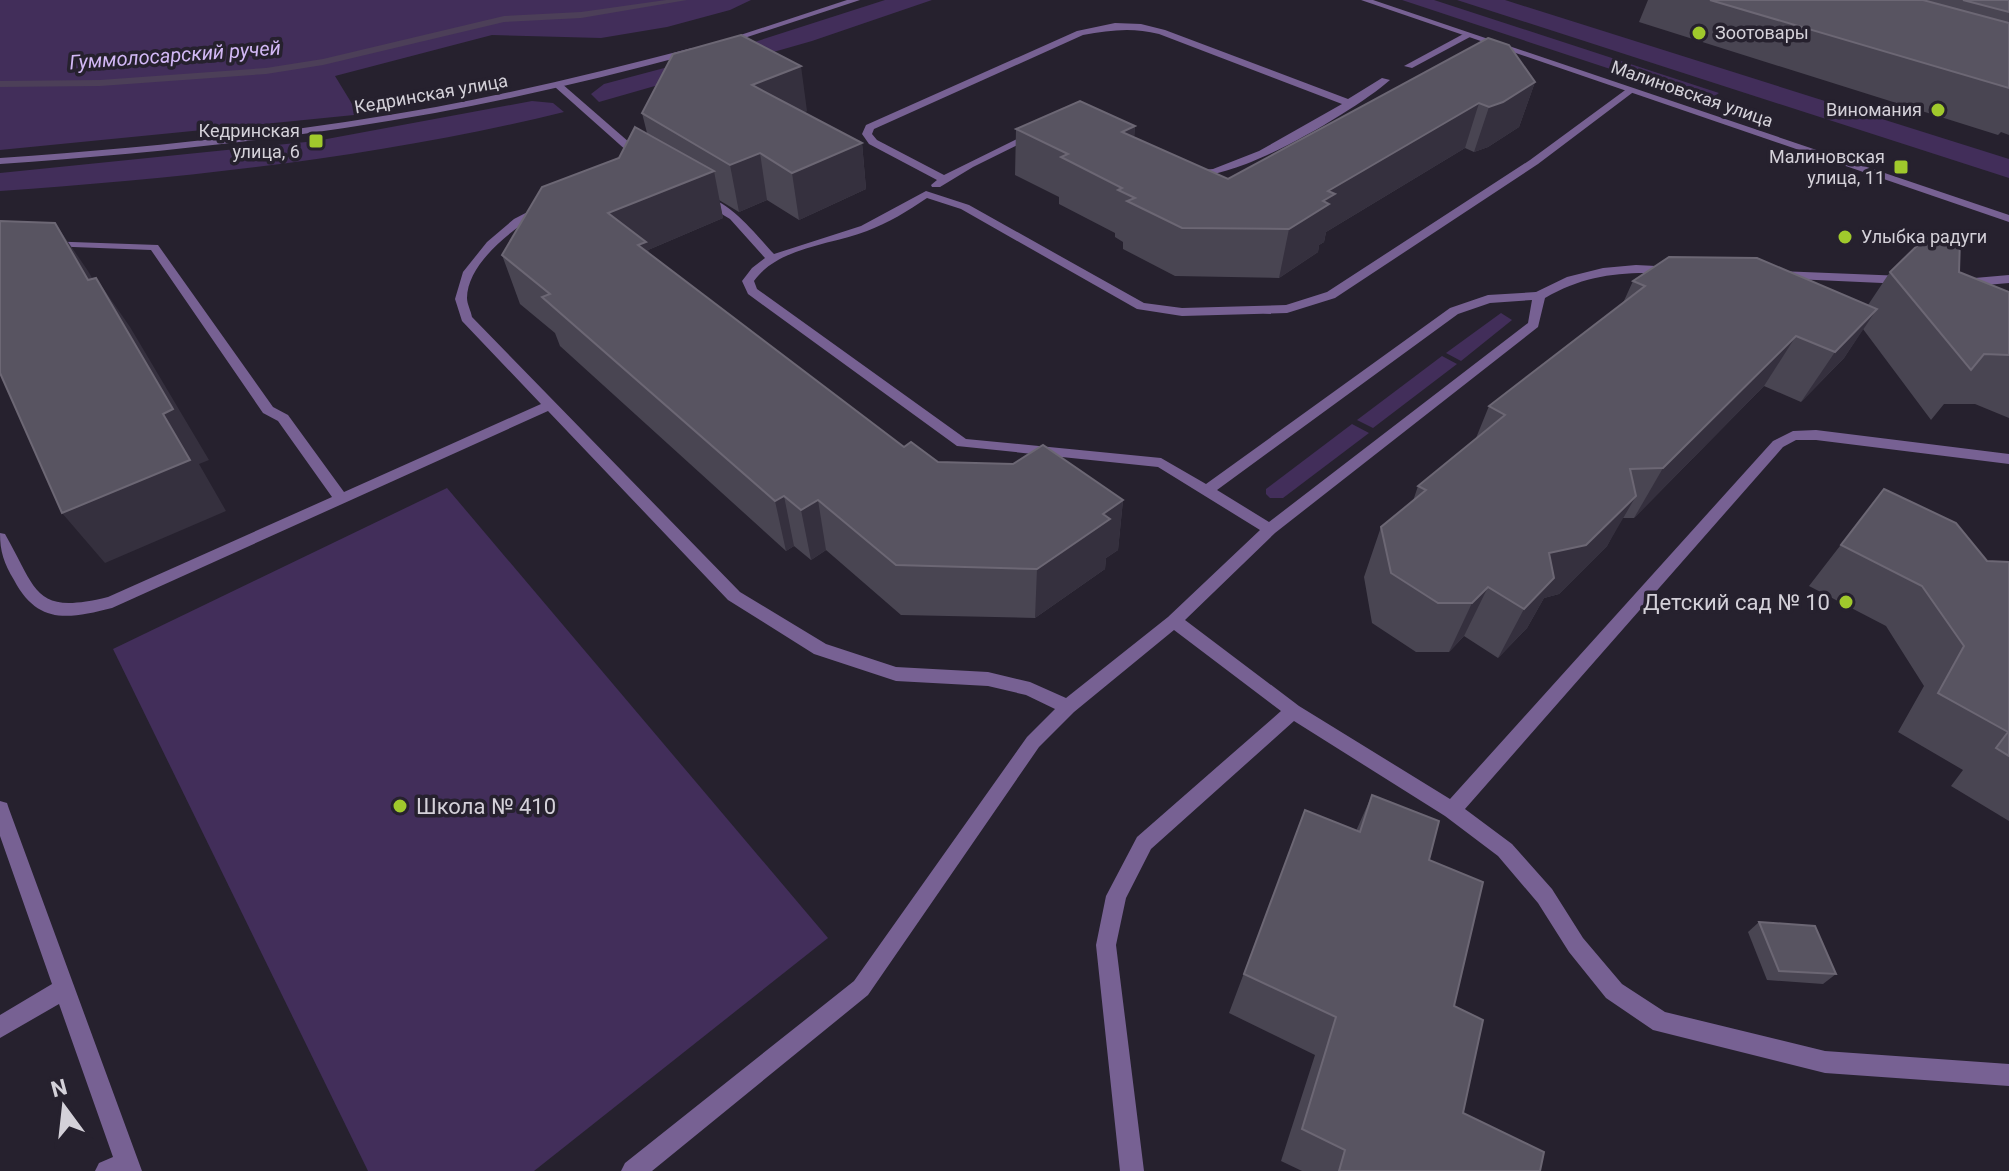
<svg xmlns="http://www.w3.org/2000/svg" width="2009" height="1171" font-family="Roboto,sans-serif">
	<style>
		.green { fill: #422e5a }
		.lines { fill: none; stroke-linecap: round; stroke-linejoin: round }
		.stream { fill: #4c3f58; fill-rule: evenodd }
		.lane { fill: #776193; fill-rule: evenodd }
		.street { fill: #776193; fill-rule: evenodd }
		.wall { fill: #494552 }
		.shaded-wall { fill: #35303e }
		.building { fill: #585461; stroke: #6c6774; stroke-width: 2 }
		.poi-dot { fill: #a0c92c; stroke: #26212e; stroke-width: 3 }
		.labels { text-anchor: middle; stroke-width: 7; stroke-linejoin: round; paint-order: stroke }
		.far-poi-label { font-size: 18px; fill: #d4d1d9; stroke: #26212e; text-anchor: end }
		.far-street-label { font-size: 18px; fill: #d4d1d9; stroke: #26212e }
		.far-water-label { font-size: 20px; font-style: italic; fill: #d2b8f5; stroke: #26212e }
		.poi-label { font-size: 22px; fill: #d4d1d9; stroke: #26212e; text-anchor: end }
	</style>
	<rect width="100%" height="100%" fill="#26212e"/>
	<g class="green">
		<path d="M0 0H751L730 10 667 27 601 38 492 35 335 76 357 112 354 115 0 150Z"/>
		<path d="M885 0H932L812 41 599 102 591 94 604 84 717 54Z"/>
		<path d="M1402 0H1434L1719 93 1707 101Z"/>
		<path d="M1457 0H1505L2009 159V178Z"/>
		<path d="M532 101 553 103 564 112C380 157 189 178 0 191V173L316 141Z"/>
		<path d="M1501 313 1512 320 1461 361 1446 353Z"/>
		<path d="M1442 356 1457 364 1373 428 1357 420Z"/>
		<path d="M1352 424 1369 433 1283 498H1270L1266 494V489Z"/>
		<path d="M447 488 828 938 534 1171H368L113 649Z"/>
	</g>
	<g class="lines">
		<path class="stream" d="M666 0H687L581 18 504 22 323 65 266 74 100 86 0 87V81L100 80 266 68 323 59 504 16 581 12Z"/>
		<g class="lane">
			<path d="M1115 23 1141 24 1165 30 1348 99 1382 78 1390 80C1356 110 1236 182 1192 175V171L1213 169 1259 151 1342 104 1159 34C1132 27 1110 30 1083 35L874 129 872 134 877 140 944 175 1029 133 1038 135 973 167 940 187H932L931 185 937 180 869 144 862 134 866 125 1077 31Z"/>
			<path d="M1467 32 1471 35 1470 37 1412 68 1404 66Z"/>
			<path d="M555 83H561L645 156V160H637L555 87Z"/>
			<path d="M1628 88 1636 90 1538 164 1335 298 1287 313 1182 316 1137 309 961 209 927 198C908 211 888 223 867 231 831 245 778 247 754 281L757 289 966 439 1161 458 1206 484 1450 308 1488 295 1536 292 1567 277 1603 268 1636 265 1676 267V273L1672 274C1626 271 1586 274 1545 298L1538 327 1275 533 1185 620 1299 706 1450 799 1773 441 1793 431 1816 430 2009 454V464L1816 440H1796L1783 447 1465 809 1512 844 1552 889 1583 938 1622 984 1665 1012 1825 1051 2009 1064V1086L1825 1073 1653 1030 1606 998 1569 952 1538 903 1498 856 1445 816 1294 721 1151 849 1126 898 1116 945 1144 1171H1120L1096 945 1106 896 1137 837 1281 711 1174 630 1074 712 1039 747 868 995 652 1171H621L625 1163 854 981 1027 737 1055 709 1026 695 988 686 896 681 814 654 728 600 548 411 112 608C68 619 38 625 14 580 4 563 0 552 0 533L5 534C38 592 34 615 108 597L332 497 278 421 263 413 151 250 47 246 43 245V241L158 245 273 407 288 415 344 492 541 404 462 321 455 299 463 272 487 242 514 219 543 204 549 207 547 209C518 224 467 262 467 298 467 304 471 311 472 317L740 592 826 644 896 667 988 672 1030 682 1066 698 1168 617 1260 530 1158 467 957 446 748 294 742 281 752 268 765 258 730 219 700 201V197C726 195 757 236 774 254L861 226 926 191 969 205 1144 303 1182 308 1286 305 1327 292 1530 160ZM1532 300 1528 323 1269 522 1217 490 1458 314 1490 303Z"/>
			<path d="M1779 271 1904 276 1910 280 1904 284 1775 278 1773 275Z"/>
			<path d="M2009 275V283L1963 287 1957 283 1963 279Z"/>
			<path d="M0 801 7 803 9 809 142 1171H95L99 1163 113 1157 59 1004 0 1038V1015L52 984 0 836Z"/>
		</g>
		<g class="street">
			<path d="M847 0H860L729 43 722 41Z"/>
			<path d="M1361 0H1373L2009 215V222Z"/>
			<path d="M692 48 697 51 695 53C609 76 522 97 435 113 291 139 146 154 0 164V158C146 148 292 133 436 107 522 91 607 70 692 48Z"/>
		</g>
	</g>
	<g class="wall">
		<path d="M1648 0H2009V135L2001 132 1998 135 1639 22Z"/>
		<path d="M1535 82 1519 127 1488 147 1474 152 1465 148 1326 232 1324 242 1319 245 1318 252 1279 278 1175 276 1123 249V242L1115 237V233L1059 204V197L1015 175 1016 129 1135 126 1134 138 1228 179Z"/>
		<path d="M807 111 804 112 862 143 866 189 799 220 767 200 739 212 719 200 723 218 648 250 649 254 904 447 938 462 1123 500 1118 550 1106 558 1105 569 1035 618 901 615 826 550 811 560 794 546 786 551 560 346 555 333 520 304 502 255 647 133 642 113Z"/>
		<path d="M1890 272H1959L2009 292V418L1975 404H1944L1931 420 1863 329 1844 358 1801 402 1764 386 1634 518H1622L1607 546 1559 594 1544 598 1527 628 1498 658 1464 636 1449 652H1416L1372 623 1364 577 1381 527 1413 501 1418 486 1476 438 1489 406 1623 303 1633 281 1868 305Z"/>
		<path d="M1884 489 1987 561 2009 562V821L1951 786 1963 770 1898 732 1924 686 1886 626 1809 586Z"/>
		<path d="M1372 795 1429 860 1454 1006 1463 1113 1540 1171H1302L1281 1161 1315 1055 1229 1013 1305 810 1356 831Z"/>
		<path d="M1759 922 1836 974 1823 984 1767 980 1748 932Z"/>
	</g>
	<g class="shaded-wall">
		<path d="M801 66 807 111 759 129 752 85Z"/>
		<path d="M1535 82 1519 127 1488 147 1474 152 1489 107Z"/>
		<path d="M1479 103 1465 148 1326 232 1324 242 1319 245 1318 252 1279 278 1289 229 1323 201 1328 191Z"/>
		<path d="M1135 126 1131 172 1122 132Z"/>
		<path d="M862 143 866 189 799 220 792 173Z"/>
		<path d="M760 153 767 200 739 212 730 165Z"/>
		<path d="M714 171 723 218 648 250 659 291 608 213Z"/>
		<path d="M55 223 88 271 122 329 88 280Z"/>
		<path d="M96 278 130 327 209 460 199 464 226 511 105 563 62 513 163 414Z"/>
		<path d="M1877 309 1844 358 1801 402 1835 352Z"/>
		<path d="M1796 336 1764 386 1634 518 1663 468Z"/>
		<path d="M784 496 794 546 786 551 775 501Z"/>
		<path d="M1636 496 1607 546 1559 594 1544 598 1527 628 1498 658 1524 609 1549 553Z"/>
		<path d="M818 500 826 550 811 560 801 510Z"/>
		<path d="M1123 500 1118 550 1106 558 1105 569 1035 618 1037 569 1103 514Z"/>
		<path d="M1488 587 1464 636 1449 652 1472 603Z"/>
	</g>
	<g class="building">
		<path d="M1710 0H1923L2009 23V88Z"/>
		<path d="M1963 0H2009V12Z"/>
		<path d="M741 35 801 66 752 85 862 143 792 173 760 153 730 165 642 113 673 54Z"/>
		<path d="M1488 38 1509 45 1535 82 1503 102 1489 107 1479 103 1328 191 1335 194 1323 201 1329 204 1289 229 1182 228 1127 201 1135 198 1118 190 1122 188 1061 157 1068 154 1016 129 1080 101 1135 126 1122 132 1228 179Z"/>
		<path d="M635 127 714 171 608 213 646 242 638 245 904 447 911 442 938 462 1013 464 1043 445 1123 500 1103 514 1110 519 1037 569 896 565 818 500 801 510 784 496 775 501 542 297 550 294 502 255 542 187 619 158Z"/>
		<path d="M0 221 55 223 88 280 96 278 173 409 163 414 190 460 62 513 0 373Z"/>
		<path d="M1925 238 1960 239 1959 272 2009 292V355L1984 354 1971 370 1890 272Z"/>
		<path d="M1669 257 1757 258 1877 309 1835 352 1796 336 1663 468 1630 469 1636 496 1586 545 1549 553 1554 578 1524 609 1488 587 1472 603H1438L1391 573 1381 527 1426 490 1418 486 1505 415 1489 406 1645 286 1633 281Z"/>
		<path d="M1884 489 1956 523 1987 561 2009 562V756L1996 748 2008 732 1938 693 1964 646 1922 586 1841 545Z"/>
		<path d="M1372 795 1439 821 1429 860 1483 882 1454 1006 1483 1020 1463 1113 1544 1152 1540 1171H1339L1345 1150 1302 1129 1336 1017 1244 974 1305 810 1360 832Z"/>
		<path d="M1759 922 1815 926 1836 974 1779 971Z"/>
	</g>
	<g class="poi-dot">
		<circle cx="1699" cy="33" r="8"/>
		<circle cx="1938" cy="110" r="8"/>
		<rect x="308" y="133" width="16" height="16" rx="4"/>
		<rect x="1893" y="159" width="16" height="16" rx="4"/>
		<circle cx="1845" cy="237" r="8"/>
		<circle cx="1846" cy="602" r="8"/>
		<circle cx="400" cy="806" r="8"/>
	</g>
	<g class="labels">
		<g class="far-poi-label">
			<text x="1715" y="39" text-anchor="start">Зоотовары</text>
			<text x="1922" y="116">Виномания</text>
			<text x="300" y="137">Кедринская<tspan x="300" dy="21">улица, 6</tspan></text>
			<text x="1885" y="163">Малиновская<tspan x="1885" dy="21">улица, 11</tspan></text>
			<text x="1861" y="243" text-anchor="start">Улыбка радуги</text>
		</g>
		<g class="far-street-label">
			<text transform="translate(431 94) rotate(-10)" y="6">Кедринская улица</text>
			<text transform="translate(1692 94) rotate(19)" y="6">Малиновская улица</text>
		</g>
		<g class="far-water-label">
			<text transform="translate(175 55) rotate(-4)" y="7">Гуммолосарский ручей</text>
		</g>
		<g class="poi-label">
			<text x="1830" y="610">Детский сад № 10</text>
			<text x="416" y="814" text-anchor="start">Школа № 410</text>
		</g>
	</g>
	<g transform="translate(64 1107) rotate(345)" stroke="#26212e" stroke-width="6" paint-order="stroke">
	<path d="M0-6L14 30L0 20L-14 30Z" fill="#d4d1d9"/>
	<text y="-12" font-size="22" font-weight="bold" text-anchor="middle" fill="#d4d1d9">N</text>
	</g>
</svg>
